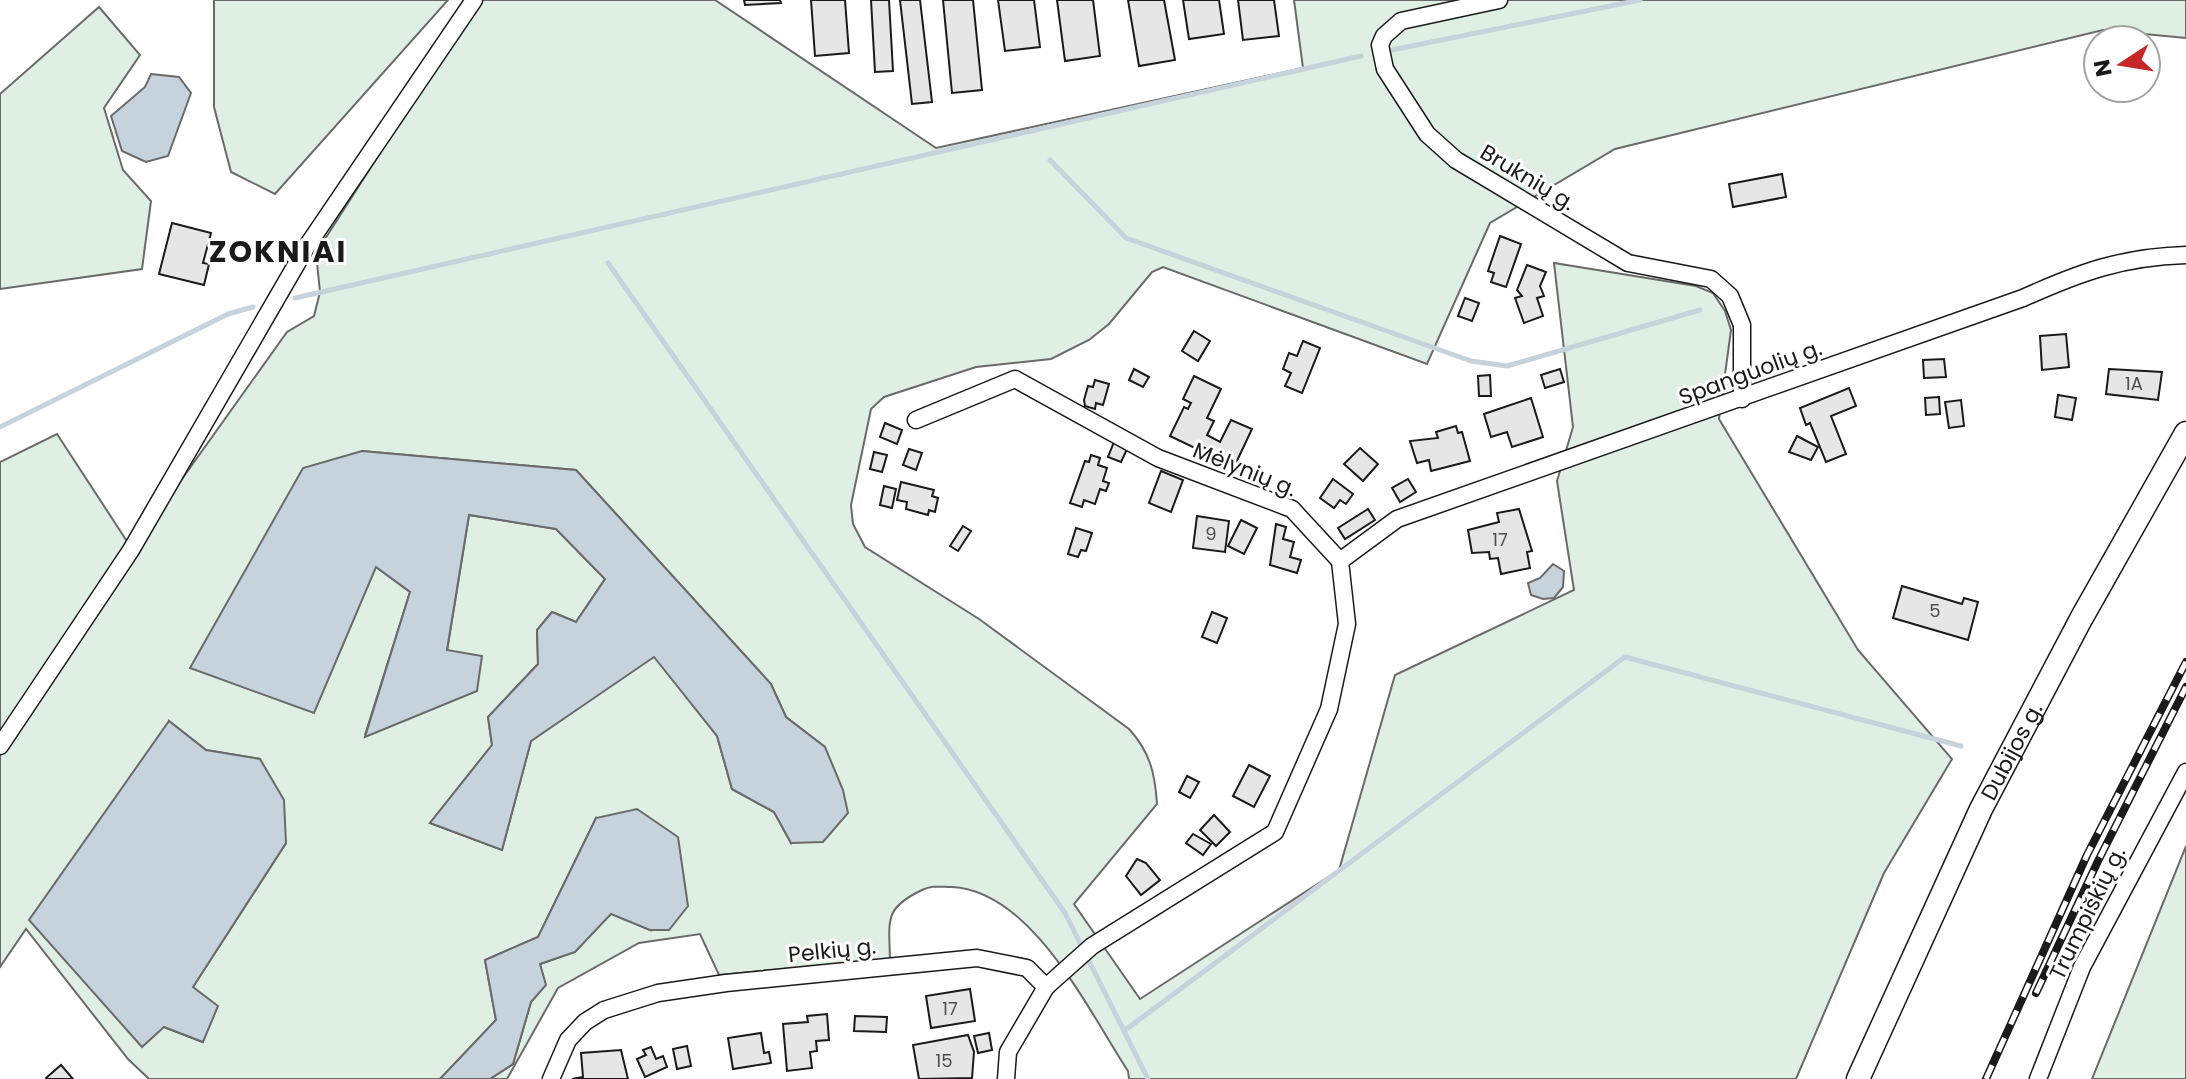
<svg xmlns="http://www.w3.org/2000/svg" width="2186" height="1079" font-family="Poppins,sans-serif">
	<style>
		.green { fill: #e0efe3; stroke: #6a6a6a; stroke-width: 2; fill-rule: evenodd }
		.water { fill: #c6d2dc; stroke: #6a6a6a; stroke-width: 2 }
		.lines { fill: none; stroke-linecap: round; stroke-linejoin: round }
		.stream { stroke: #c6d2dc; stroke-width: 5 }
		.building { fill: #e6e6e6; stroke: #1a1a1a; stroke-width: 2 }
		.street-casing { stroke: #1a1a1a; stroke-width: 19 }
		.secondary-casing { stroke: #1a1a1a; stroke-width: 25 }
		.street { stroke: #fff; stroke-width: 16 }
		.secondary { stroke: #fff; stroke-width: 22 }
		.rail-casing { stroke: #1a1a1a; stroke-width: 8 }
		.rail { stroke: #fff; stroke-width: 5; stroke-dasharray: 15; stroke-linecap: butt }
		.labels { text-anchor: middle; stroke-width: 6; stroke-linejoin: round; paint-order: stroke }
		.number-label { font-size: 18px; fill: #4d4d4d }
		.street-label { font-size: 22px; fill: #1a1a1a; stroke: #fff }
		.district-label { font-size: 30px; font-weight: bold; letter-spacing: 2px; fill: #1a1a1a; stroke: #fff }
	</style>
	<rect width="100%" height="100%" fill="#fff"/>
	<g class="green">
		<path d="M214 0H448L275 194 231 172 214 107Z"/>
		<path d="M478 0H715L936 148 1303 68 1294 0H2186V38L2103 30 1615 149 1490 223 1427 364 1163 267 1152 272 1109 324 1089 340 1051 359 976 367 884 397 871 409 851 505 853 524 865 547 979 619 1129 729C1150 752 1155 773 1157 804L1074 904 1140 999 1339 870 1395 675 1574 590 1557 481 1573 427 1554 263 1696 286 1713 293 1725 311 1731 330 1719 419 1858 650 1952 759 1884 873 1796 1079H1129L1128 1071C1088 1010 1032 891 952 887 941 887 932 885 922 890 884 908 889 920 890 959L719 975 700 934 639 943 558 988 507 1079H490L513 1064 531 1002 545 985 540 964 575 952 611 913 650 930 596 818 538 937 485 960 496 1020 440 1079H149L128 1059 26 929 0 967V462L57 434 132 549 287 332 314 316 320 292 316 253ZM362 451 576 470 771 684 786 717 825 747 791 843 774 812 732 789 717 736 654 656 531 741 502 850 430 823 492 745 488 717 538 664 537 630 552 612 576 622 605 579 556 529 469 515 447 651 365 735 410 592 376 567ZM169 721 206 750 260 759 286 843 193 987 202 1042 164 1027Z"/>
		<path d="M99 7 140 55 104 108 123 170 151 201 142 269 0 289V94Z"/>
		<path d="M2186 846V1079H2092Z"/>
	</g>
	<g class="water">
		<path d="M151 74 179 77 191 93 168 156 146 162 122 151 111 116 145 87Z"/>
		<path d="M362 451 576 470 771 684 786 717 825 747 843 790 848 813 823 842 791 843 774 812 732 789 717 736 654 657 531 741 502 850 430 823 492 745 488 717 538 664 537 630 552 612 576 622 605 579 556 529 469 515 447 650 482 656 477 691 365 737 410 592 376 567 314 713 190 668 303 468Z"/>
		<path d="M1553 564 1564 571 1563 587 1554 598 1543 599 1531 595 1528 583 1540 578Z"/>
		<path d="M169 721 206 750 260 759 284 800 286 843 193 987 218 1006 203 1042 164 1027 142 1047 29 920Z"/>
		<path d="M637 809 678 837 688 906 669 930H650L611 914 575 952 540 964 546 985 531 1002 513 1064 490 1079H440L496 1020 485 960 538 937 596 818Z"/>
	</g>
	<g class="lines">
		<g class="stream">
			<path d="M1392 50 1640 0"/>
			<path d="M1050 160 1126 238 1471 361 1507 366 1700 310"/>
			<path d="M608 263 1065 913 1148 1079"/>
			<path d="M295 298 1361 56"/>
			<path d="M0 427 228 314 253 307"/>
			<path d="M1124 1031 1625 657 1961 746"/>
		</g>
	</g>
	<g class="building">
		<path d="M744 0H780L781 3 745 5Z"/>
		<path d="M811 0H845L849 53 815 56Z"/>
		<path d="M871 0H889L893 71 875 72Z"/>
		<path d="M900 0H920L932 102 912 104Z"/>
		<path d="M943 0H973L982 90 952 93Z"/>
		<path d="M998 0H1034L1040 47 1005 51Z"/>
		<path d="M1057 0H1093L1100 56 1065 61Z"/>
		<path d="M1128 0H1164L1175 60 1139 66Z"/>
		<path d="M1183 0H1219L1224 34 1189 39Z"/>
		<path d="M1238 0H1274L1279 36 1243 40Z"/>
		<path d="M1782 174 1786 197 1733 207 1729 184Z"/>
		<path d="M172 223 211 233 203 263 209 264 204 285 159 274Z"/>
		<path d="M1500 236 1521 244 1506 287 1491 282 1494 273 1488 271Z"/>
		<path d="M1527 265 1546 272 1540 286 1544 296 1537 298 1543 316 1524 323 1515 298 1522 296 1517 290Z"/>
		<path d="M1465 298 1479 303 1472 321 1458 316Z"/>
		<path d="M1194 331 1210 341 1198 361 1182 351Z"/>
		<path d="M2066 334 2069 367 2042 370 2040 336Z"/>
		<path d="M1303 341 1320 348 1302 393 1285 386 1291 373 1283 369 1289 353 1297 356Z"/>
		<path d="M1944 359 1946 377 1924 378 1923 360Z"/>
		<path d="M1134 369 1149 377 1143 387 1129 380Z"/>
		<path d="M1560 369 1564 382 1545 388 1541 375Z"/>
		<path d="M2109 369 2162 372 2158 400 2106 394Z"/>
		<path d="M1490 375 1491 396H1479L1478 376Z"/>
		<path d="M1194 376 1221 389 1207 418 1214 421 1207 435 1220 442 1231 420 1252 429 1235 465 1203 447 1201 451 1170 436 1184 407 1188 409 1191 403 1183 399Z"/>
		<path d="M1095 380 1109 384 1103 405 1096 403 1095 409 1085 406 1084 400 1088 386 1093 387Z"/>
		<path d="M1849 388 1856 406 1831 416 1846 454 1826 462 1810 423 1806 425 1800 408Z"/>
		<path d="M2058 395 2076 398 2072 420 2055 417Z"/>
		<path d="M1939 397 1940 414 1926 415 1925 398Z"/>
		<path d="M1531 398 1543 437 1512 447 1507 432 1491 437 1484 414Z"/>
		<path d="M1961 400 1964 426 1949 428 1945 402Z"/>
		<path d="M885 423 902 430 897 444 880 437Z"/>
		<path d="M1456 426 1458 433 1462 432 1470 461 1431 471 1429 460 1417 463 1410 441 1438 438 1436 432Z"/>
		<path d="M1797 436 1818 447 1811 460 1789 452Z"/>
		<path d="M1114 442 1128 447 1121 462 1108 457Z"/>
		<path d="M1360 448 1378 464 1363 481 1344 464Z"/>
		<path d="M909 449 922 453 916 470 903 465Z"/>
		<path d="M874 452 887 455 882 472 870 469Z"/>
		<path d="M1091 455 1100 458 1098 465 1107 468 1103 481 1109 483 1106 491 1100 489 1095 504 1084 500 1082 507 1070 503 1085 461 1089 462Z"/>
		<path d="M1161 471 1183 480 1171 512 1149 503Z"/>
		<path d="M1333 479 1353 494 1346 504 1340 500 1334 508 1320 498Z"/>
		<path d="M1408 479 1416 492 1400 502 1392 488Z"/>
		<path d="M901 482 934 490 932 496 938 498 935 512 929 510 928 515 906 509 907 502 897 500Z"/>
		<path d="M884 486 896 489 892 508 880 505Z"/>
		<path d="M1368 509 1375 520 1345 539 1338 528Z"/>
		<path d="M1519 509 1532 551 1527 552 1530 568 1501 574 1498 558 1490 559 1489 552 1472 553 1468 530 1499 522 1497 513Z"/>
		<path d="M1197 516 1229 521 1225 552 1193 548Z"/>
		<path d="M1241 520 1257 528 1244 554 1228 546Z"/>
		<path d="M1276 524 1286 527 1283 539 1294 542 1290 557 1301 560 1297 573 1270 565Z"/>
		<path d="M963 526 971 531 958 551 950 546Z"/>
		<path d="M1076 528 1092 533 1086 551 1081 550 1078 557 1068 554Z"/>
		<path d="M1902 586 1962 604 1964 598 1978 602 1968 640 1893 618Z"/>
		<path d="M1212 612 1227 618 1217 643 1202 637Z"/>
		<path d="M1249 765 1270 776 1254 807 1233 796Z"/>
		<path d="M1187 776 1199 782 1190 798 1179 792Z"/>
		<path d="M1214 815 1230 832 1216 846 1200 830Z"/>
		<path d="M1193 834 1211 844 1203 855 1186 843Z"/>
		<path d="M1137 859 1146 863 1160 880 1141 895 1126 876Z"/>
		<path d="M970 989 975 1021 931 1028 926 996Z"/>
		<path d="M827 1014 829 1040 816 1041 817 1051 810 1052 812 1068 787 1071 783 1024 808 1022 807 1016Z"/>
		<path d="M855 1016 887 1017 886 1032 854 1031Z"/>
		<path d="M761 1033 764 1053 769 1052 771 1063 733 1069 728 1038Z"/>
		<path d="M989 1033 992 1050 978 1053 974 1036Z"/>
		<path d="M968 1035 974 1052 972 1078 919 1079 913 1045Z"/>
		<path d="M687 1046 691 1066 677 1069 673 1049Z"/>
		<path d="M651 1047 656 1059 663 1056 667 1067 645 1077 637 1059 646 1055 643 1050Z"/>
		<path d="M621 1050 628 1079H572L583 1077 581 1053Z"/>
		<path d="M61 1065 73 1079H47L46 1078Z"/>
	</g>
	<g class="lines">
		<g class="street-casing">
			<g id="street">
				<path d="M1499 0 1401 21 1384 36 1380 45 1385 69 1427 134 1456 160 1628 263 1711 279 1730 296 1742 325V399"/>
				<path d="M916 420 1015 379 1158 458 1292 509 1340 561 1347 624 1329 709 1275 832 1092 946 1046 987"/>
				<path d="M1340 561 1397 519 2023 298C2081 272 2122 257 2186 255"/>
				<path d="M0 746 131 550 307 246 474 0"/>
				<path d="M551 1079 568 1040 585 1022 604 1010 658 993 726 983 977 958 1027 968 1046 987 1008 1052 1006 1079"/>
				<path d="M2038 1079 2082 967 2186 772"/>
			</g>
		</g>
		<g class="secondary-casing">
			<g id="secondary">
				<path id="s1" d="M1858 1079 1981 809 2081 619 2186 433"/>
			</g>
		</g>
		<use href="#street" class="street"/>
		<use href="#secondary" class="secondary"/>
		<g class="rail-casing">
			<g id="rail">
				<path d="M2036 993 2098 861 2186 687"/>
				<path d="M1986 1079 2087 855 2186 662"/>
			</g>
		</g>
		<use href="#rail" class="rail"/>
	</g>
	<g class="labels">
		<g class="number-label">
			<text x="2134" y="390">1A</text>
			<text x="1211" y="540">9</text>
			<text x="1500" y="546">17</text>
			<text x="1935" y="617">5</text>
			<text x="950" y="1015">17</text>
			<text x="944" y="1067">15</text>
		</g>
		<g class="street-label">
			<text transform="translate(1528 177) rotate(31)" y="8">Bruknių g.</text>
			<text transform="translate(1750 372) rotate(-20)" y="8">Spanguolių g.</text>
			<text transform="translate(1245 469) rotate(22)" y="8">Mėlynių g.</text>
			<text dy="8" stroke="none"><textPath href="#s1" startOffset="362">Dubijos g.</textPath></text>
			<text transform="translate(2087 913) rotate(-64)" y="8">Trumpiškių g.</text>
			<text transform="translate(832 950) rotate(-6)" y="8">Pelkių g.</text>
		</g>
		<g class="district-label">
			<text x="278" y="262">ZOKNIAI</text>
		</g>
	</g>
	<g transform="translate(2122 64) rotate(258)"><circle r="38" fill="#ffffff" stroke="#a3a3a3" stroke-width="2"/>
	<path d="M0-6L14 30L0 20L-14 30Z" fill="#c62828"/>
	<text y="-12" font-size="22" font-weight="bold" text-anchor="middle" fill="#1a1a1a">N</text>
	</g>
</svg>
